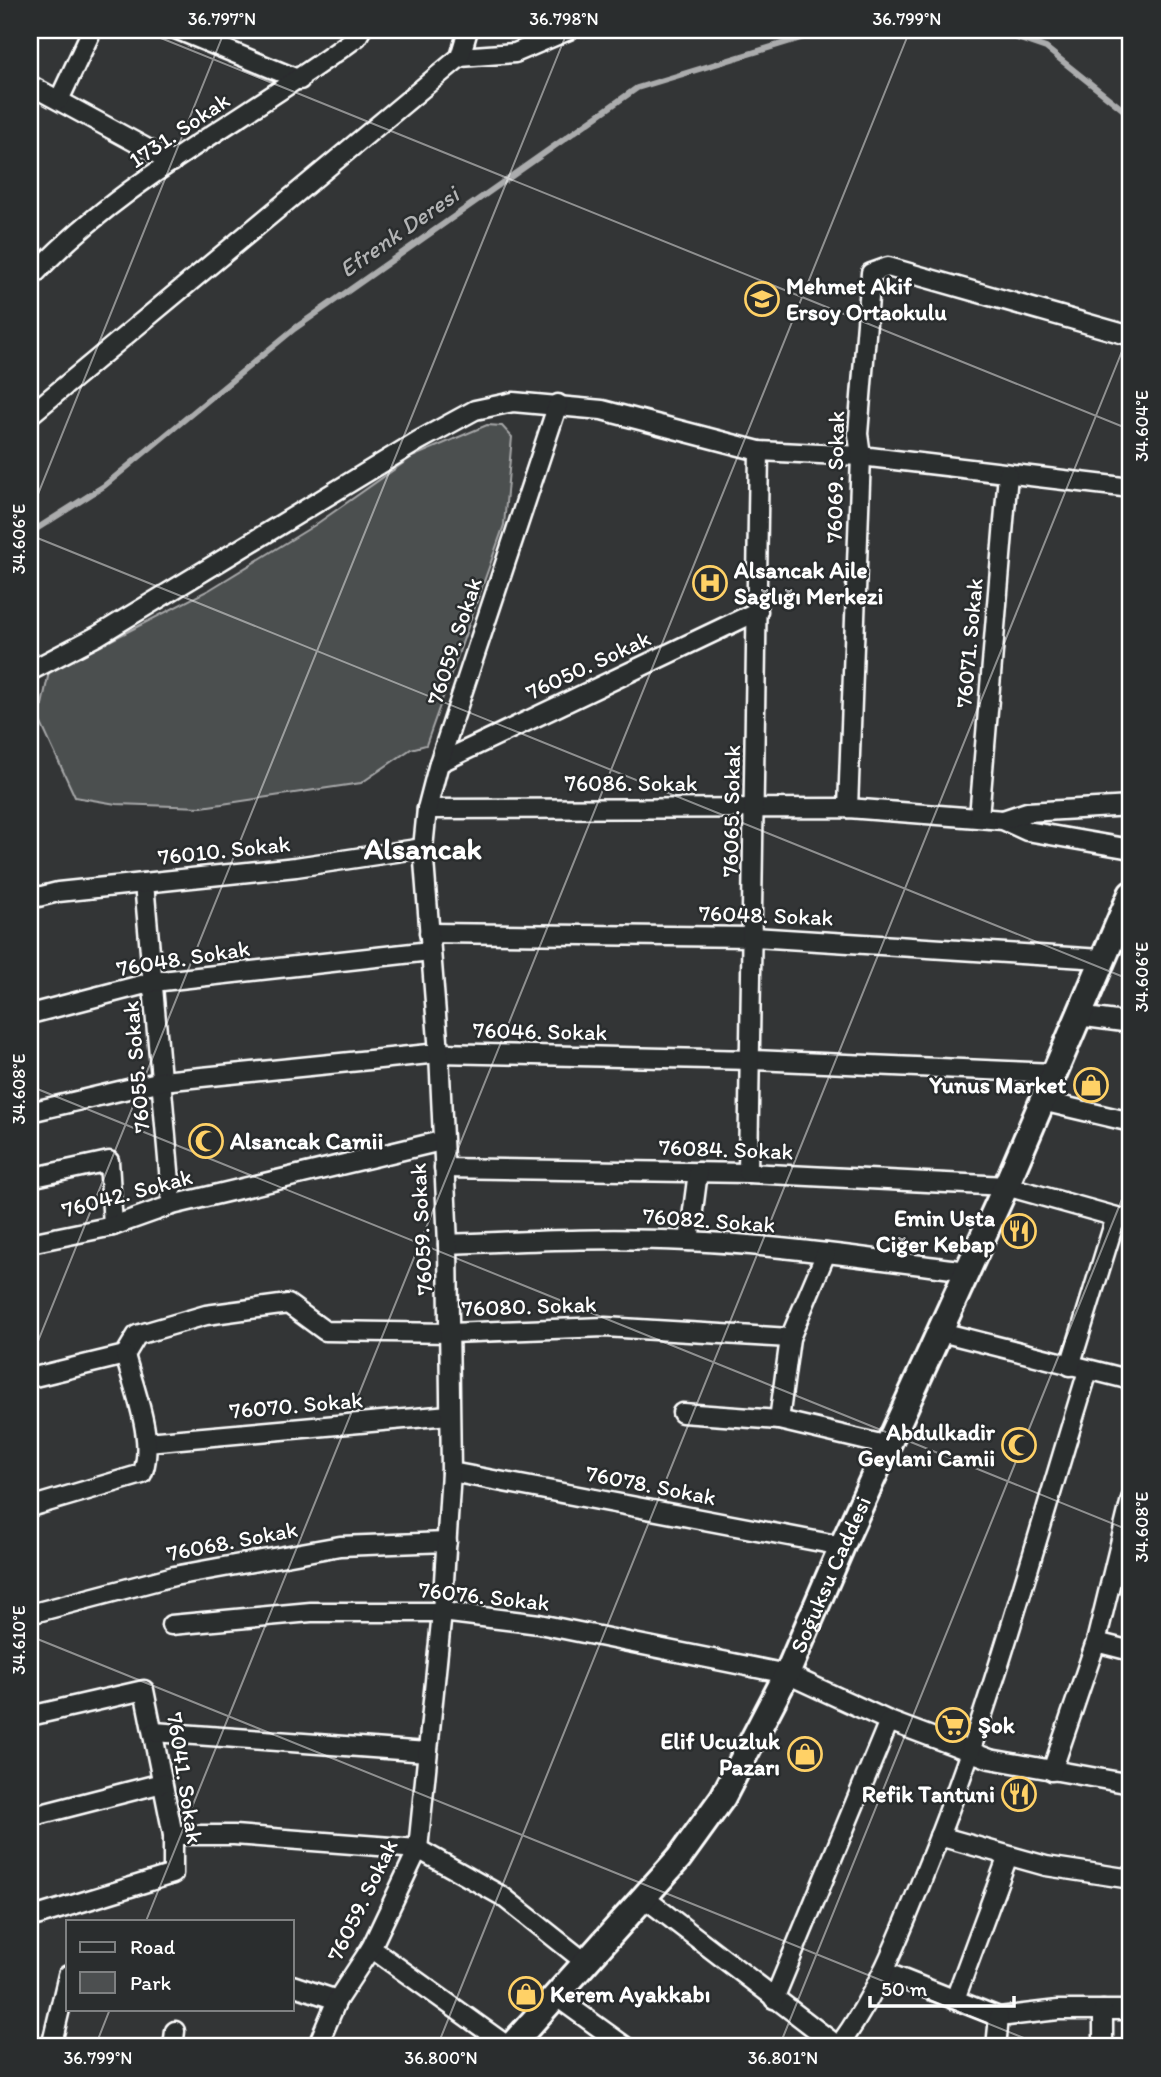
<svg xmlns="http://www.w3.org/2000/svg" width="1161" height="2077" font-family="Itim,sans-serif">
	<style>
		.green { fill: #4c4f50; stroke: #a6a7a8; stroke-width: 2 }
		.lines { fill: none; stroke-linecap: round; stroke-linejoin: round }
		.stream { stroke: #abacad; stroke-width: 6 }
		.street-casing { stroke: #fff; stroke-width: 23 }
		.secondary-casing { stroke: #fff; stroke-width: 30 }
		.street { stroke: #2a2d2e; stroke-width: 18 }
		.secondary { stroke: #2a2d2e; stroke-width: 24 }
		.ticks { fill: none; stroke: #fff; stroke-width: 2; stroke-opacity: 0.45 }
		.labels { text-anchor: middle; stroke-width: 5; stroke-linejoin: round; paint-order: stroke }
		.street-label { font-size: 23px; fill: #fff; stroke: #2a2d2e }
		.poi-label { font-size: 23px; font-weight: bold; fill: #fff; stroke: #2a2d2e; text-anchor: start }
		.water-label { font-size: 24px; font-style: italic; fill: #b2b3b4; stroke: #2a2d2e }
		.district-label { font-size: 30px; font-weight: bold; fill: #fff; stroke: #2a2d2e }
		.neatline { fill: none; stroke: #fff; stroke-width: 2.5 }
		.ticks-label { font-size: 18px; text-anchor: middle; fill: #fff }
	</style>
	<rect width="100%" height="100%" fill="#333536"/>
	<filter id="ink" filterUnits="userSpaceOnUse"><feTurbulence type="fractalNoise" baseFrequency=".0143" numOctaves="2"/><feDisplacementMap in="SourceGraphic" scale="14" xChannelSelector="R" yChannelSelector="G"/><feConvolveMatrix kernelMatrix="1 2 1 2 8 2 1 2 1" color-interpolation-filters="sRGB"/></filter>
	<g filter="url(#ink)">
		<path class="green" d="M487 425 502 426 512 437 504 525 426 745 411 749 361 783 202 807 116 804 75 797 39 719 49 672 209 590 315 525 412 457Z"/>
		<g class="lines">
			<g class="stream">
				<path d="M994 30 1046 48 1131 116"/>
				<path d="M30 533 104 486 294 329 637 88 827 30"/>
			</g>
			<g class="street-casing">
				<g id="street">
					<path d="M178 30 300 80"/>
					<path d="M460 57 515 53 569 30"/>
					<path d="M30 85 172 162"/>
					<path d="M59 100 92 30"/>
					<path d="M30 279C121 179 249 118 357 37L361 30"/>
					<path d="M30 415 460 57 468 30"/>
					<path d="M30 671 97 636 418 441 475 410 513 402 602 410 759 451 861 456 1131 488"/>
					<path d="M439 763 758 611"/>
					<path d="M848 808 861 456 858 434 871 273 888 267 1131 336"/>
					<path d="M427 809 848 808 1003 820 1027 831 1131 849"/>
					<path d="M979 817 1008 474"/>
					<path d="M1003 820 1027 812 1131 806"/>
					<path d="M144 883 172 1205"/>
					<path d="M30 899 58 892 296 867 423 848"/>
					<path d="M429 933 753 937 1101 959"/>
					<path d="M30 1014 153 982 430 951"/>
					<path d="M1078 1016 1131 1023"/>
					<path d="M1042 1101 1131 1122"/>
					<path d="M30 1112 162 1081 439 1053 752 1060 1054 1073"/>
					<path d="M444 1168 748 1173 1006 1186 1131 1221"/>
					<path d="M748 1173 759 451"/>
					<path d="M30 1178 109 1161 113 1226"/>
					<path d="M689 1241 698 1172"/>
					<path d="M30 1243 113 1226 172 1205 441 1141"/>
					<path d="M448 1244C527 1241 607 1237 687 1241 780 1245 874 1259 967 1271"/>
					<path d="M941 1332 1131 1380"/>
					<path d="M125 1355 137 1335 206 1315 288 1304 325 1331 450 1333 605 1327 790 1338"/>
					<path d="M1070 1366 1116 1217"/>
					<path d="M30 1378 125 1355"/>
					<path d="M682 1413 779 1420 889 1446"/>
					<path d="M779 1420 790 1338 826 1253"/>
					<path d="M147 1442 449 1415"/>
					<path d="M451 1472 842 1546"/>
					<path d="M30 1507 142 1474C156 1442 134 1389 125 1355"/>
					<path d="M30 1614 174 1576 340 1546 447 1542"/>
					<path d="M171 1625 311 1612H442L539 1624 787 1674 889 1721 990 1759 1131 1784"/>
					<path d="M1096 1642 1131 1651"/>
					<path d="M30 1716 144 1690 173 1835V1874L30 1918"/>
					<path d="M154 1732 427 1752"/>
					<path d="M1052 1771 1096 1642 1131 1499"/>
					<path d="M30 1817 162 1783"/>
					<path d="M173 1835H234L418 1849 502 1896 585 1962"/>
					<path d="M939 1836 1046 1866 1131 1879"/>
					<path d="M642 1896 839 2047"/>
					<path d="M371 1948 509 2047"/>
					<path d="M885 1972 999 2017 1058 2010H1131"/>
					<path d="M292 1985 337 2000"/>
					<path d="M554 1995 626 2047"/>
					<path d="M774 1999 889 1721"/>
					<path d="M955 1999 1008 1856"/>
					<path d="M1103 2010V2047"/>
					<path d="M51 2047 68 1975"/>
					<path d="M173 2047 175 2031"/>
					<path d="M317 2047 337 2000 371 1948 418 1849 442 1612 451 1472 448 1244 439 1053 423 848 427 809 439 763 558 404"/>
					<path d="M838 2047C880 1990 903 1927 929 1862 993 1703 1037 1535 1088 1371"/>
					<path d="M996 2047 999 2017"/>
				</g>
			</g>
			<g class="secondary-casing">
				<g id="secondary">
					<path id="s1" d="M510 2047 679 1858 723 1797 787 1674 842 1546 1006 1186 1131 894"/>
				</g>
			</g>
			<use href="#street" class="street"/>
			<use href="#secondary" class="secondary"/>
		</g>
	</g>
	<path class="ticks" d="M141 30 1131 430M30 514 225 30M30 535 1131 980M30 1086 1131 1531M30 1361 568 30M30 1636 1046 2047M146 1921 910 30M95 2047 110 2009M437 2047 1131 329M779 2047 1131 1177M1122 2047 1131 2024"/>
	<defs>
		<g id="school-ring" transform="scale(1.75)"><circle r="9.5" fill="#2a2d2e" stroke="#ffd166" stroke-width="1.5"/><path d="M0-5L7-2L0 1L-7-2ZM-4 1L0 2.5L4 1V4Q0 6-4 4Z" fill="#ffd166"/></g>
		<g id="hospital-ring" transform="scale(1.75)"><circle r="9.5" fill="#2a2d2e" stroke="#ffd166" stroke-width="1.5"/><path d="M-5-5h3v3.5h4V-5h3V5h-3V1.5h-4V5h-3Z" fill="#ffd166"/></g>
		<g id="shop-ring" transform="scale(1.75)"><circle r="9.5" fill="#2a2d2e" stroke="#ffd166" stroke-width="1.5"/><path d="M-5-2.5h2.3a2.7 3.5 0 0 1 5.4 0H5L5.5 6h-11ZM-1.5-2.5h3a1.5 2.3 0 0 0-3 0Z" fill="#ffd166"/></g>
		<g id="mosque-ring" transform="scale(1.75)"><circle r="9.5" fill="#2a2d2e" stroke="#ffd166" stroke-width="1.5"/><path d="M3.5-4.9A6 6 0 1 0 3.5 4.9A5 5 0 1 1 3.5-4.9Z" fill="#ffd166"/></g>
		<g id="restaurant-ring" transform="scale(1.75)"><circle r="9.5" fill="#2a2d2e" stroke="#ffd166" stroke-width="1.5"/><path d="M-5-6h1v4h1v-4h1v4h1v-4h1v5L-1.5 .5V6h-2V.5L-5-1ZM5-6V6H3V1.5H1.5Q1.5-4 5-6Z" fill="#ffd166"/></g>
		<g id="supermarket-ring" transform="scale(1.75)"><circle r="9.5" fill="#2a2d2e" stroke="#ffd166" stroke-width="1.5"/><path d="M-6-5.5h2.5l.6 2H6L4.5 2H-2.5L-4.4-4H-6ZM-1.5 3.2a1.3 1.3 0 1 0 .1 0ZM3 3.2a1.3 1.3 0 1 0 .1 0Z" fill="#ffd166"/></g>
	</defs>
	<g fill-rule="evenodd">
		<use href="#school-ring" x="762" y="299"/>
		<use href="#hospital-ring" x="710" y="583"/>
		<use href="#shop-ring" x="1091" y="1085"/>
		<use href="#mosque-ring" x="206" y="1141"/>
		<use href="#restaurant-ring" x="1019" y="1231"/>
		<use href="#mosque-ring" x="1019" y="1445"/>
		<use href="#supermarket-ring" x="953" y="1725"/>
		<use href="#shop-ring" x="805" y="1754"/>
		<use href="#restaurant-ring" x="1019" y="1794"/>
		<use href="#shop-ring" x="526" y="1994"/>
	</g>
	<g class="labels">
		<g class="street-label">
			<text transform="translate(179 130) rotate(-34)" y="8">1731. Sokak</text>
			<text transform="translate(835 477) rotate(-89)" y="8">76069. Sokak</text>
			<text transform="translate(454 641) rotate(-72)" y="8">76059. Sokak</text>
			<text transform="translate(969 643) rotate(-85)" y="8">76071. Sokak</text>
			<text transform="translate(588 665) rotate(-25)" y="8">76050. Sokak</text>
			<text x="631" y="791">76086. Sokak</text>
			<text transform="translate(731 811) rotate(-89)" y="8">76065. Sokak</text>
			<text transform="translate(224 850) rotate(-6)" y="8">76010. Sokak</text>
			<text transform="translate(766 915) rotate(2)" y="8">76048. Sokak</text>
			<text transform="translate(183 958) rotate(-9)" y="8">76048. Sokak</text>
			<text transform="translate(540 1031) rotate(1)" y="8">76046. Sokak</text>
			<text transform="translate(136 1067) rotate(-95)" y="8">76055. Sokak</text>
			<text transform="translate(726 1149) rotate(2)" y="8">76084. Sokak</text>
			<text transform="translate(127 1193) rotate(-15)" y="8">76042. Sokak</text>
			<text transform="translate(709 1220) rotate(4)" y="8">76082. Sokak</text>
			<text transform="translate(421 1229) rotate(-93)" y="8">76059. Sokak</text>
			<text transform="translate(529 1306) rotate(-2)" y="8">76080. Sokak</text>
			<text transform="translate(296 1405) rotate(-5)" y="8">76070. Sokak</text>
			<text transform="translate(651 1485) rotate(11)" y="8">76078. Sokak</text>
			<text transform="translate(232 1541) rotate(-11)" y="8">76068. Sokak</text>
			<text dy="8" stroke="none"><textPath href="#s1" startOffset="576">Soğuksu Caddesi</textPath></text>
			<text transform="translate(484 1596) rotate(6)" y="8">76076. Sokak</text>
			<text transform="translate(185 1778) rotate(81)" y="8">76041. Sokak</text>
			<text transform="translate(362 1900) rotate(-64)" y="8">76059. Sokak</text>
		</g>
		<g class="poi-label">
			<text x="786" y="294">Mehmet Akif<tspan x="786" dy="26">Ersoy Ortaokulu</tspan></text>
			<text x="734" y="578">Alsancak Aile<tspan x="734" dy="26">Sağlığı Merkezi</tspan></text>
			<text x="1066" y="1093" text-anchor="end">Yunus Market</text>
			<text x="230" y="1149">Alsancak Camii</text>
			<text x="995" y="1226" text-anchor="end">Emin Usta<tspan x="995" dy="26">Ciğer Kebap</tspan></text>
			<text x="995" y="1440" text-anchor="end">Abdulkadir<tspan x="995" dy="26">Geylani Camii</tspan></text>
			<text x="978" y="1733">Şok</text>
			<text x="780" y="1749" text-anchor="end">Elif Ucuzluk<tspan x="780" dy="26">Pazarı</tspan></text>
			<text x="995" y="1802" text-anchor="end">Refik Tantuni</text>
			<text x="550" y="2002">Kerem Ayakkabı</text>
		</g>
		<g class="water-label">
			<text transform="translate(399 232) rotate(-35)" y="8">Efrenk Deresi</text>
		</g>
		<g class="district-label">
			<text x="423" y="859">Alsancak</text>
		</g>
	</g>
	<rect width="1161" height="2077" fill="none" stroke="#2a2d2e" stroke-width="77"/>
	<rect x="66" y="1920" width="228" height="91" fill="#2a2d2e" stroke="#7f8182" stroke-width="2"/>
	<rect x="80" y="1942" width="35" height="10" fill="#2a2d2e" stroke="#7f8182" stroke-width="2"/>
	<text x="130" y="1954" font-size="21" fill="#ffffff">Road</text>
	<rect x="80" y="1972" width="35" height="21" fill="#4c4f50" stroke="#7f8182" stroke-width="2"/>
	<text x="130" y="1990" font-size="21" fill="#ffffff">Park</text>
	<path d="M870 1996v10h144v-10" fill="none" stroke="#ffffff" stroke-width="3.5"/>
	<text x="881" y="1996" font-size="21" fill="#ffffff" stroke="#2a2d2e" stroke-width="5" paint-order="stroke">50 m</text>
	<rect x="38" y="38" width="1084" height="2000" class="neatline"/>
	<g class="ticks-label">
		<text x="222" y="25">36.797°N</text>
		<text x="564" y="25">36.798°N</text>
		<text x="907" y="25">36.799°N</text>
		<text transform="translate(1142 426) rotate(-90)" y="6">34.604°E</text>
		<text transform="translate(19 539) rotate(-90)" y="6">34.606°E</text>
		<text transform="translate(1142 977) rotate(-90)" y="6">34.606°E</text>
		<text transform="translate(19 1089) rotate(-90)" y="6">34.608°E</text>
		<text transform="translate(1142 1527) rotate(-90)" y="6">34.608°E</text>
		<text transform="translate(19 1640) rotate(-90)" y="6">34.610°E</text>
		<text x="98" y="2064">36.799°N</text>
		<text x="441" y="2064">36.800°N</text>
		<text x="783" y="2064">36.801°N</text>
	</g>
</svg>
